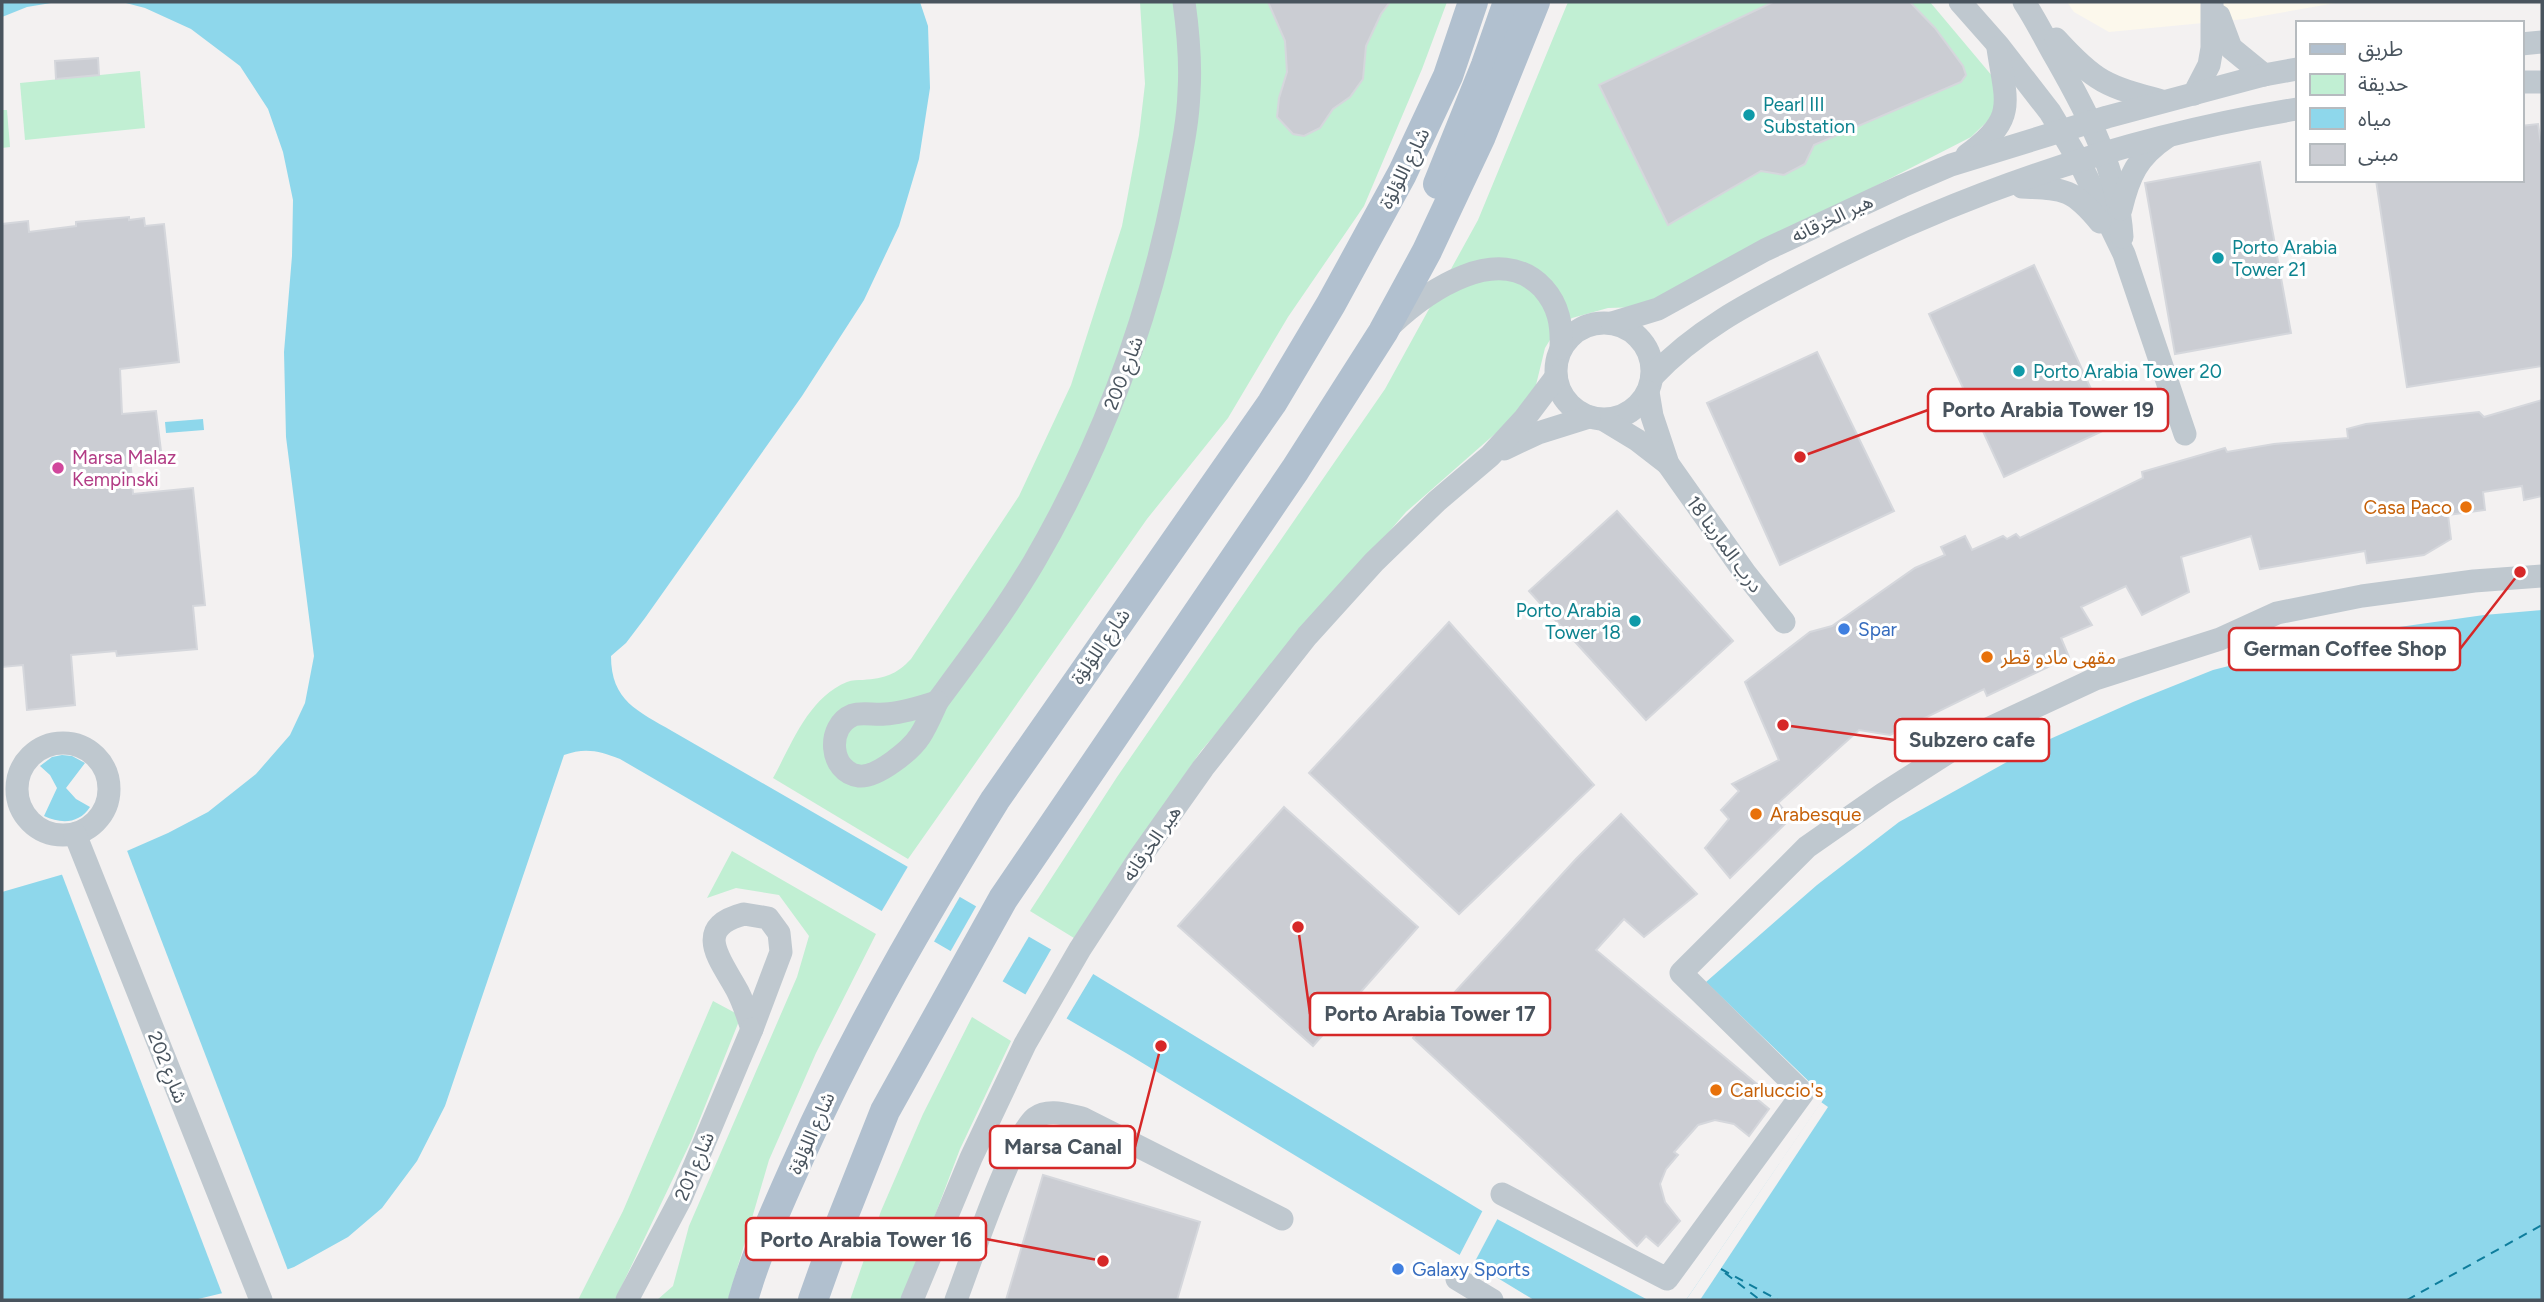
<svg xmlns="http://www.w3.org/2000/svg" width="2544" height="1302" font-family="Figtree,'Noto Sans Arabic',sans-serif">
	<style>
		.commercial { fill: #fcf8ec }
		.green { fill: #c1efd3 }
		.water { fill: #8ed7eb }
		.pier { fill: #f3f1f1 }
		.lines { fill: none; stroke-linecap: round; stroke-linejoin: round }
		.ferry { stroke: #0e7d9c; stroke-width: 2; stroke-dasharray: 9 7; stroke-linecap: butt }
		.building { fill: #cbcdd3; stroke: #d5d7dc; stroke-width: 2 }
		.minor { stroke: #bfc8cf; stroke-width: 23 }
		.major { stroke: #b1c0cf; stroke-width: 30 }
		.culture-dot { fill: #0f9aa8; stroke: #fff; stroke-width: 2.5 }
		.hotel-dot { fill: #d1479c; stroke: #fff; stroke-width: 2.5 }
		.food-dot { fill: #e8710a; stroke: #fff; stroke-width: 2.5 }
		.shop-dot { fill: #3f7fe0; stroke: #fff; stroke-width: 2.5 }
		.labels { text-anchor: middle; stroke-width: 6; stroke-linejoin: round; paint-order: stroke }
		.culture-label { font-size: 19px; fill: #0d838f; stroke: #fff; text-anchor: start }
		.street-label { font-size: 19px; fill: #49545e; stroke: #fff }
		.hotel-label { font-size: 19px; fill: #b23c85; stroke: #fff; text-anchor: start }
		.food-label { font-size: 19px; fill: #c56008; stroke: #fff; text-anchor: start }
		.shop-label { font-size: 19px; fill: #366cbe; stroke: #fff; text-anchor: start }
		.leader { fill: none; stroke: #d62828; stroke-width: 2.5 }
		.callout-dot { fill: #d62828; stroke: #fff; stroke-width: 2.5 }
		.callout { fill: #fff; stroke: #d62828; stroke-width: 2.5 }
		.callout-label { font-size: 21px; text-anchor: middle; font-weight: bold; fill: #49545e }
	</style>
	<rect width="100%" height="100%" fill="#f3f1f1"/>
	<path class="commercial" d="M2067 2H2341L2245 19 2109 32 2074 12Z"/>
	<g class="green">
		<path d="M1140 2H1447L1422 69 1364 206 1288 317 1228 418 1147 519 908 859 773 778C792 744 808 698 847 682 852 680 858 680 863 680 885 678 896 675 911 659L1019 496 1071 385 1122 226 1139 135 1145 84Z"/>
		<path d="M1568 2H1930L1993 77 1997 112 1971 137 1640 307 1608 308 1572 318 1556 330 1545 348 1536 385 1513 418 1406 512 1201 751 1074 938 1030 911 1117 777 1385 389 1478 220Z"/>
		<path d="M140 71 145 128 25 140 20 83Z"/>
		<path d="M2 110H7L10 147 2 148Z"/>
		<path d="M732 851 876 934 816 1053 769 1160 728 1300H657L673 1286 689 1226 797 977 809 936 779 895 736 888 707 898Z"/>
		<path d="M713 1001 741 1016 691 1141 615 1300H578L623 1211Z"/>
		<path d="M972 1017 1011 1041 960 1149 903 1300H850L881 1211 923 1114Z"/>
	</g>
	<g class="water">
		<path d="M2 2H57L27 7 2 17Z"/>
		<path d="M122 2H920L928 26 930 88 919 159 899 226 864 300 802 396 645 618 626 643 611 656C611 701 638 711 672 731L1085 969 1482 1211 1648 1300H1534L1126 1053 620 759C600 751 585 747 564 755L445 1106 417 1161 382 1208 348 1237 294 1267 227 1292 194 1300H2V892L95 865 168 833 208 812 256 774 290 735 305 703 314 656 286 437 284 352 292 256 293 200 283 152 268 109 240 66 191 29 145 8Z"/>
		<path d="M203 419 204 430 166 433 165 422Z"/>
		<path d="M2542 610V1300H1686L1825 1097 1706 982 1817 885 1899 822 2041 743 2133 702 2213 670 2292 650 2385 629 2484 615Z"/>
		<path d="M62 755 72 756 85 763 66 788 76 799 90 807C79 824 61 824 44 816L57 788 50 775 40 766 52 757Z"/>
	</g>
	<g class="pier">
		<path d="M126 848 289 1273 223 1296 61 872Z"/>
		<path d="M910 863 962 893 932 945 880 914Z"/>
		<path d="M978 903 1031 933 1001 984 949 954Z"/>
		<path d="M1053 946 1095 971 1065 1021 1024 997Z"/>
		<path d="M1821 1102 1828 1107 1700 1300H1686Z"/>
		<path d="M1484 1208 1499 1216 1472 1267 1458 1258Z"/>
	</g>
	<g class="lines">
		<g class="ferry">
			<path d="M1721 1269 1778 1300"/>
			<path d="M1725 1273 1760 1300"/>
			<path d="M2407 1300 2542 1225"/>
		</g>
	</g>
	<g class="building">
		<path d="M1268 2H1390L1381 14 1366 46 1363 79 1350 97 1333 109 1320 128 1304 136 1293 134 1277 117 1279 98 1287 72 1285 41Z"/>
		<path d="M1773 2H1910L1935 28 1963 66 1966 75 1961 82 1814 145 1805 164 1784 175 1761 171 1668 225 1599 85Z"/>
		<path d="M98 58 99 75 56 79 55 61Z"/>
		<path d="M2538 124 2542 150V366L2407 387 2376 180H2521V126Z"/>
		<path d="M2260 162 2291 333 2175 354 2145 183Z"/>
		<path d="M129 217V220L144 218 145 226 164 224 179 362 120 369 122 414 156 411 161 451 130 455 133 494 193 488 205 605 193 606 197 649 117 656 116 651 71 655 75 705 27 710 23 665 2 667V224L28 221 29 232 76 226V222Z"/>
		<path d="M2034 265 2109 428 2004 477 1929 314Z"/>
		<path d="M1817 352 1894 511 1780 565 1707 403Z"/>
		<path d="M2542 400V496L2524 500 2522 486 2483 492 2485 510 2448 515 2451 539 2424 555 2367 563 2365 551 2260 569 2251 536 2181 557 2189 592 2142 615 2126 586 2081 607 2092 625 2061 638 2069 657 1987 696 1984 689 1890 735 1859 730 1778 803 1791 818 1730 878 1705 848 1729 819 1721 810 1739 791 1732 784 1779 760 1745 682 1810 632 1832 626 1915 568 1945 555 1941 547 1965 536 1972 550 2003 536 2007 539 2016 534 2020 538 2143 478 2142 472 2225 448 2227 452 2274 444 2348 438 2347 429 2366 424 2479 412 2484 417Z"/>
		<path d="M1617 511 1733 641 1646 720 1529 591Z"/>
		<path d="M1449 622 1594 785 1459 914 1309 773Z"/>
		<path d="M1284 807 1418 927 1313 1046 1178 926Z"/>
		<path d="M1621 814 1697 894 1644 937 1624 919 1596 950 1758 1085 1751 1094 1769 1109 1749 1136 1734 1124 1715 1120 1698 1125 1674 1152 1678 1155 1666 1169 1660 1184 1665 1202 1680 1221 1658 1246 1646 1236 1637 1246 1413 1038 1576 859Z"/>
		<path d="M1043 1175 1200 1222 1177 1300H1006Z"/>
	</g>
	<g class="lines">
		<g class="minor">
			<path d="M1960 2 1998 45 2050 112 2079 161 2124 254 2185 434"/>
			<path d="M2024 2C2036 20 2045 39 2056 58 2088 114 2118 171 2122 237"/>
			<path d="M2219 16 2231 48 2264 75"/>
			<path d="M2056 39C2096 83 2106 86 2162 101"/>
			<path d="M2521 44 2542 42"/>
			<path d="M2521 82H2542"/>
			<path d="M2194 94 2209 65 2212 48V2"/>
			<path d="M1967 155C2018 118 2006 103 1998 48"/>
			<path d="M2022 187C2064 189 2072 188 2100 222"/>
			<path d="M2121 209C2129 176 2137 157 2167 137"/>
			<circle cx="1604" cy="371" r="48"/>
			<path d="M1612 323 1658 309 1765 250 1902 186 1951 165 2107 117 2264 75 2297 69"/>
			<path d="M1391 325C1427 291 1499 241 1543 288 1559 306 1562 325 1561 348"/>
			<path d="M1652 377C1696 330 1749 303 1805 274 1959 194 2126 137 2297 109"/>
			<path d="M1648 392 1652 416 1668 464 1745 573 1784 622"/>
			<path d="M1604 420 1637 440 1668 464"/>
			<path d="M1504 449 1538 433 1589 417"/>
			<path d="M937 702C971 656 1005 611 1034 562 1101 447 1148 322 1174 191 1180 159 1188 125 1189 92 1191 63 1188 31 1184 2"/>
			<path d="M937 702C932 713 927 725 920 736 911 750 877 778 859 776 829 772 826 726 853 715 861 712 875 715 885 714 903 713 920 707 937 702Z"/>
			<circle cx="63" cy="789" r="46"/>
			<path d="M75 834 261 1300"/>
			<path d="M744 914 768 918 779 933 781 952 752 1029C748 1017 744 1004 738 992 724 964 689 928 744 914Z"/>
			<path d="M1502 1194 1667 1279 1803 1093 1681 973 1807 847 1883 794 1977 734 2095 679 2220 639 2277 613 2362 596 2474 581 2542 576"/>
			<path d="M1457 1279 1492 1300"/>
			<path d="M627 1300 681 1198 752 1029"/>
			<path d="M912 1300 971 1158 1025 1044 1080 949 1140 857 1203 768 1307 636 1374 562 1437 501 1490 456 1525 418 1556 377"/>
			<path d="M956 1300C969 1266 1012 1137 1035 1118 1049 1108 1067 1115 1082 1118L1282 1219"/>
		</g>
		<g class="major">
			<path d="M1438 184 1486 65 1508 2"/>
			<path d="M743 1300C757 1251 779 1203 800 1156 855 1033 924 915 995 800L1272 403 1331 304 1402 174 1448 76 1473 2"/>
			<path d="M813 1300 839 1227 885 1111 1003 899 1295 470 1383 332 1427 251 1481 136 1535 2"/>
		</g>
	</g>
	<g class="culture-dot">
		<circle cx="1749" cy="115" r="7"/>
		<circle cx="2218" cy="258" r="7"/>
		<circle cx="2019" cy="371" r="7"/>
		<circle cx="1635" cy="621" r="7"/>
	</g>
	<circle class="hotel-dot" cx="58" cy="468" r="7"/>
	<g class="food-dot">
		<circle cx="2466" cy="507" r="7"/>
		<circle cx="1987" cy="657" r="7"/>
		<circle cx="1756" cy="814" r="7"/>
		<circle cx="1716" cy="1090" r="7"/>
	</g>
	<g class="shop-dot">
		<circle cx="1844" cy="629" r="7"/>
		<circle cx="1398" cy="1269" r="7"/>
	</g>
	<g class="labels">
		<g class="culture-label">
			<text x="1763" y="111">Pearl III<tspan x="1763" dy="22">Substation</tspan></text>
			<text x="2232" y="254">Porto Arabia<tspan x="2232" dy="22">Tower 21</tspan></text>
			<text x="2033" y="378">Porto Arabia Tower 20</text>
			<text x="1621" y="617" text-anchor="end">Porto Arabia<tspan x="1621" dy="22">Tower 18</tspan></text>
		</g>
		<g class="street-label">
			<text transform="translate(1404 168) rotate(-63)" y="7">شارع اللؤلؤة</text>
			<text transform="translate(1832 218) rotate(-25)" y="7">هير الخرقانه</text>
			<text transform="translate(1123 373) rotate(-69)" y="7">شارع 200</text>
			<text transform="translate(1725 544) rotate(54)" y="7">درب المارينا 18</text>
			<text transform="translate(1100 646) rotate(-55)" y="7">شارع اللؤلؤة</text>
			<text transform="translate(1151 843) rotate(-55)" y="7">هير الخرقانه</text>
			<text transform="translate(168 1067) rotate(68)" y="7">شارع 202</text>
			<text transform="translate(811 1133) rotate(-66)" y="7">شارع اللؤلؤة</text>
			<text transform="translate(694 1166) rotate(-67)" y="7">شارع 201</text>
		</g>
		<g class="hotel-label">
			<text x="72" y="464">Marsa Malaz<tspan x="72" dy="22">Kempinski</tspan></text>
		</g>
		<g class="food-label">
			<text x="2452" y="514" text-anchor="end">Casa Paco</text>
			<text x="2001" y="664">مقهى مادو قطر</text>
			<text x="1770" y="821">Arabesque</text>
			<text x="1730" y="1097">Carluccio's</text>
		</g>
		<g class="shop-label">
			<text x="1858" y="636">Spar</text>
			<text x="1412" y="1276">Galaxy Sports</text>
		</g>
	</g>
	<path class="leader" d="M1800 457L1928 410M2520 572L2460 649M1783 725L1895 740M1298 927L1310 1014M1161 1046L1135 1147M1103 1261L986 1239"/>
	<g class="callout-dot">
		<circle cx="1800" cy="457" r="7"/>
		<circle cx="2520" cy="572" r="7"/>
		<circle cx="1783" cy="725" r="7"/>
		<circle cx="1298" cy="927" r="7"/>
		<circle cx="1161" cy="1046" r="7"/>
		<circle cx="1103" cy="1261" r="7"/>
	</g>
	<g class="callout">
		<rect x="1928" y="389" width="240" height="42" rx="7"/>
		<rect x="2229" y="628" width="231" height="42" rx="7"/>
		<rect x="1895" y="719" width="154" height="42" rx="7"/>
		<rect x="1310" y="993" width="240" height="42" rx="7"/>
		<rect x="990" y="1126" width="145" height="42" rx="7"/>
		<rect x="746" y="1218" width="240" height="42" rx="7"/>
	</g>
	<g class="callout-label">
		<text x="2048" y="417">Porto Arabia Tower 19</text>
		<text x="2345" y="656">German Coffee Shop</text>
		<text x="1972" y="747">Subzero cafe</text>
		<text x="1430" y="1021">Porto Arabia Tower 17</text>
		<text x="1063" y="1154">Marsa Canal</text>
		<text x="866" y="1247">Porto Arabia Tower 16</text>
	</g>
	<rect width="2544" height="1302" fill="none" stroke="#49545e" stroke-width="7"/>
	<rect x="2296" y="21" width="228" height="161" fill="#ffffff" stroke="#b6bbbf" stroke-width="2"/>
	<rect x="2310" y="44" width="35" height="10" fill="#b1c0cf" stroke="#b6bbbf" stroke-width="2"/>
	<text x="2358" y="56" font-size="21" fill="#49545e">طريق</text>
	<rect x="2310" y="74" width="35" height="21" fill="#c1efd3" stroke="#b6bbbf" stroke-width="2"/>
	<text x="2358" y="91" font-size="21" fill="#49545e">حديقة</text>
	<rect x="2310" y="108" width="35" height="21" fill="#8ed7eb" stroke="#b6bbbf" stroke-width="2"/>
	<text x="2358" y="126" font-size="21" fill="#49545e">مياه</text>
	<rect x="2310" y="144" width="35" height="21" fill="#cbcdd3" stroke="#b6bbbf" stroke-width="2"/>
	<text x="2358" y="161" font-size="21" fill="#49545e">مبنى</text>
</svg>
